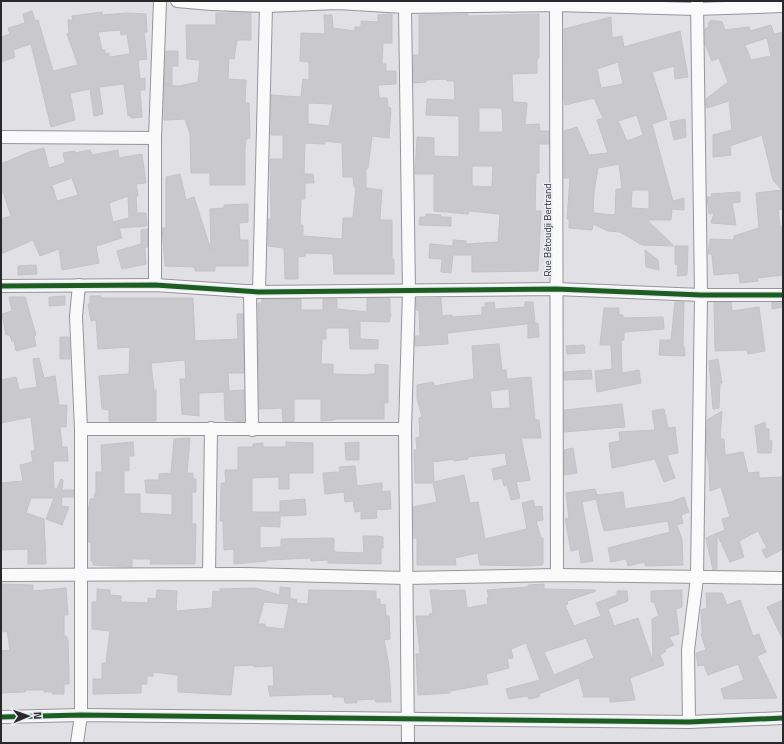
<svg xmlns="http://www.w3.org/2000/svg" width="784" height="744" font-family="'Titillium Web',sans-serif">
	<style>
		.building { fill: #c9c8cc; stroke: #c4c3c7; fill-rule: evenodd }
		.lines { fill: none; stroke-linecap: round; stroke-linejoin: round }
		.minor-casing { stroke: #96969a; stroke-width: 14 }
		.minor { stroke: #fafafb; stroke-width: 12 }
		.cycleway-casing { stroke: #ebebf5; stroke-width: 8 }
		.cycleway { stroke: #1b5e20; stroke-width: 5 }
		.labels { text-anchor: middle; stroke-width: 3; stroke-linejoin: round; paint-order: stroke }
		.street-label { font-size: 10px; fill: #29292d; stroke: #ebebf5 }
	</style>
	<rect width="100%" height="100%" fill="#e0e0e5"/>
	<g class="building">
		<path d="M32 11 35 21 38 20 53 71 78 65 67 34 69 33 68 20H73L72 16 102 12V15L127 13 146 14 147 32H144L147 59 138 60 140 79 145 78V90H140L142 117 131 118 130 115 128 116 124 84 99 87 103 114 94 116 90 89 70 93 75 120 51 127 31 44 13 50 15 57 1 62V37L10 34 8 28 25 23 23 14ZM120 30 121 35 127 34 130 54 109 57V53L105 54V50H102L98 32Z"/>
		<path d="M216 13H251V40H237L234 59 229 58 228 79 246 80 245 103H249L250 138 246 139 245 148V185H210V173H191L190 134 185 119 164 120V85L179 86 198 82 200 60 187 59 186 25H216Z"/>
		<path d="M392 14V43H383L382 64H386V71H396V84L378 85 379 98H387L388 107 391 108 389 138 372 136 368 168H366V188L382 190 380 220H392V259H394V274H334L333 254 306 253 305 256 298 257V279H285L284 248 268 246V219H271L270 159H283V135H271V95L301 97 303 79 309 80V62L300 61 301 33 325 34 324 15H332L333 28 355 31V27H361V21L378 22V15ZM310 103 333 104 329 126 308 124V105ZM325 141 342 143 343 177H353L354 187H356L353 218H343L342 239 303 236V225H300L301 199H305V183H314L313 174H304L305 143 325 144Z"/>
		<path d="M468 14V16L539 14V58H537V73L512 74 513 102 527 103 525 125 539 124 540 131H549V144H539V173H536L535 211H541L538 271 472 272V255H453L451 273 441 272 442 259 429 258 430 244 453 246V240L466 241V244L498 242 500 214 469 211 468 214 434 211V174H415L417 137 434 138V156L459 157V116L426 115 427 99 455 100 454 81H447V79L426 80V82L414 83 413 55H419V15ZM479 108H502L503 132H479ZM472 166H493L492 187 472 186Z"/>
		<path d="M611 17 612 38 622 36 624 47 680 31 688 77 675 79 674 66 652 72 667 119 652 124 673 201 684 198V210L672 209 671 220H647L674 246 642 245 620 232 608 231 593 224 592 230 569 228V219H567L570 178H564V131L577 127 589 155 608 153 597 120 603 118 594 98 565 105 564 98V29ZM618 62 623 84 601 88 597 69ZM637 115 643 135 627 141 618 121ZM619 164 622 189H616L615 215 593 213 594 192 598 168ZM632 190H649V209L631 208Z"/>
		<path d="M712 20 722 22 725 30 749 27 750 31 771 25 774 34 783 32V209L778 210 780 226 783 228V275L757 278 758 281 740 283 739 273 714 275 712 254H708L710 239 734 240V236L759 228 756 193 782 190 773 180 762 135 730 146 731 155 713 157V135L732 130 729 101 707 108 706 104V99L728 82 719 58 712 61 705 44V29L709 27 708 23ZM767 38 771 56 751 60 745 45Z"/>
		<path d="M166 51H178V66H172V84L164 85Z"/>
		<path d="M685 119 686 137 674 140 670 122Z"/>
		<path d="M44 148 49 168 65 163 63 153 75 151V153L90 150 92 155 118 150 119 158 142 154 146 183 136 184 138 196H136L137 213H146L147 226 119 228 122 238 96 246 99 263 62 270 59 249 40 256 33 240 1 254V219L11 216 3 192 1 193V164L29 152ZM72 178 78 195 57 201 52 185ZM128 196 129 218 113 222 109 203Z"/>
		<path d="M180 174 186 200 194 197 211 250 210 209 224 208V205L248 204V222L239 223 240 240H248V266H215V271H195V267L165 266 162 228H166V177Z"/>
		<path d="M740 192V202L732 203 736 225 711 223 714 213 709 214 707 197H712L711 194Z"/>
		<path d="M426 214 441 215 440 217H451V226L419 225 420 217H426Z"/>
		<path d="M148 229V247H145L146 264 122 269 117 251 141 244V230Z"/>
		<path d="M675 246H688L687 275 677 276 678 265 675 264Z"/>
		<path d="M645 250 658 260 659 270 646 267Z"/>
		<path d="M36 265 37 274 18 275V266Z"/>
		<path d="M65 296V305L49 306V297Z"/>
		<path d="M90 296H101V298H193L195 341 238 339 237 314H243L244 373H228L229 391 244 390V422L225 420 224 392 199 393V416L182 414 180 379H186L185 360 151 363 154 390H156V421H109V410L102 409 99 376 129 374 130 347 98 349 96 320 91 321 88 304H90Z"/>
		<path d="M9 297H25L36 335 34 336 36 346 16 351 14 341H12L10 335H6L2 314 12 311Z"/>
		<path d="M367 298H390V314H391L389 322 360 321V339L378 340V349H350L349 328H326V339H322L321 364H333V374L369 375V374H375V364L388 365V403H384V419H334V420L321 421V399H294V422H283L282 408 259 409 258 303H262V299H301V310H323V299H337V309L367 312Z"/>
		<path d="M441 298 442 316 452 315V317L482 315V307H486L485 303 494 302 495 309 525 307V302H533L535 323 447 333 448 344 415 346V336H420L419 310H416V299Z"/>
		<path d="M675 302H684L683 346H684L685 356 659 355 660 340H671Z"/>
		<path d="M714 302H731L732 311 759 307 765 351 748 354 747 350 715 351Z"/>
		<path d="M772 302H783V307L772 309Z"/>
		<path d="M604 308H619V315H623V318L663 317 664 329 624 332V340H621L622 373 639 370 641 383 597 392 595 371 612 369 611 345H600Z"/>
		<path d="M528 323H538L539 337 528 338Z"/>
		<path d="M60 337H69L70 359H60Z"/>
		<path d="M499 344 502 370H506L507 379 531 377 535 420H539L541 438H521L530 480 516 482 520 498 511 500 507 485 504 486 502 478 494 480 492 469 507 465 505 453 468 457V459L454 461V459L433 462 434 482 464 475 470 503 478 502 485 539 527 529 522 503 533 500 535 507 542 506 543 520 536 521 541 538H543V563L542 565 529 566 480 565 478 553 455 558 456 565H417V538H414L413 507 437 502 433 483H415L414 450H417L416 438 420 437 419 418 422 417 417 398V385L433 382 434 386 474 379 472 346ZM509 389 510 408 492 409 490 391Z"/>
		<path d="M584 345 585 353 567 354 566 346Z"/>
		<path d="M39 358 44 378 55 376 59 405H67L66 427H60L62 447H67L68 461H53L54 489H57L61 479 63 480 62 490H74V497H62L61 506 69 507 62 525 46 519 54 498H31L26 513 44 519 46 564H28V549L2 550 1 483 23 481 20 465 33 462 31 451H35L31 417 1 423V380L16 377 19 390 37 387 33 359Z"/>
		<path d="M718 359 722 383H720L719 408 713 409 709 361Z"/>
		<path d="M591 370 592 379 564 380V372Z"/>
		<path d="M622 404 625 427 564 432V410Z"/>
		<path d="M664 409 668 428 675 427 678 453 667 455 675 478 664 482 655 459 612 468 609 443 620 441 619 432 655 430 652 411Z"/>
		<path d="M722 411 720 439H724L725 455 743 452 748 473 759 472V478L783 477V549L766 558 762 550 767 548 758 531 739 541 744 557 730 562 717 534V569L713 570 706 538 725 530 722 519 730 517 721 487 710 491 709 465 706 452 707 420Z"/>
		<path d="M765 422 766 429H769V440L772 441 771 453H758L755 426Z"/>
		<path d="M190 438 187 473H193V479H196V492H192V524H196L195 564H150L151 559H132V567L93 565V561H91V542H88V512L90 499H94L95 493H96V472H102L101 445 133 442 134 456H129V471H124V494H140V513L172 515V494L146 493 145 480H159V474L171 473 174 439Z"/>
		<path d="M286 442 313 443V473H289V489H279V477L252 478V512H280V501L305 499 306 515 280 516V527L260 526V548L281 547V539L334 538V552L364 553 363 536H376L383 537V548H381V564L328 563V560L311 561V558L267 560V561L234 564V549L224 550 223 521H220L221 483H226L225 470H238V447H253V444L263 443V447H286Z"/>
		<path d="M359 442V460H346L345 443Z"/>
		<path d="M573 448 577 473 564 475V450Z"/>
		<path d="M355 466 357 486 382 483V492L390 491 391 509 376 510 377 518 361 519V511L355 512 353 501 345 502 344 492 325 494 323 473 340 472 339 467Z"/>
		<path d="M595 489 597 495 623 492 625 509 671 502 684 497 689 512 681 515 683 523 677 525 682 540 683 565 645 566V562L628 566 626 559 611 562 608 548 670 532 668 521 604 531 596 499 582 502 593 561 581 563 579 549 571 551 565 519 569 518 566 493Z"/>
		<path d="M1 584 33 585V591L66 588 68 615H64V636H66L68 640 69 675V684H64V694H53L52 692H44V690H26L25 692 1 693V651L10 650 7 631 3 632 1 619Z"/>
		<path d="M544 584V589L595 590 596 591 567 601 568 604 565 605 574 626 601 616 596 603 617 595V591H627L628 601 608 609 614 626 638 618 653 662 652 619 659 616 654 602H651V591L682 590V607L676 609 679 634 669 637 674 645 665 649 666 651 660 655 664 665 630 678 635 700 610 702V697H584L579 678 539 694 540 696 535 698 529 699 527 696 509 699 506 689 540 680 526 643 511 649 513 658 507 659 509 668 486 674 488 684 450 691V693L418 695 416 654H420L416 616H430L429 614 433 613 430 590H439V591L465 590 467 608 488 604 487 598 489 597 487 590 528 587V585ZM586 638 594 658 554 675 544 652Z"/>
		<path d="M280 587 290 588V598L297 600 296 603 308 604 309 590 376 591V599H380V605L385 604 386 616H389L390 639 384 640 389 666 391 702H376L375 699 357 700V703H345L344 697H333V694L270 696 268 686H274L273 666 254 667V665L234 666 231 695 178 692V675L153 672V676H147V684H141V693L93 694V679H102V663H106L110 631 92 629V602H97V589L110 590V595L121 596V602L148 603V598L156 599 157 590 177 591 176 611 212 608 213 591 220 592V589L255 588 280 595ZM264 602 289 604 284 629 265 627V624H258Z"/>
		<path d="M706 593H722L727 605 740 600 753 636 759 634 766 652 757 656 777 698 724 699 721 689 744 680 738 664 708 675 704 665 698 666 696 653 706 650 701 634H702L701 610 707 608Z"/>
		<path d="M783 600V640L767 607Z"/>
	</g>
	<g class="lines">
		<g class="minor-casing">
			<g id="minor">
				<path d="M177 1 211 4 266 6 337 3 405 7 556 5 696 9 783 6"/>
				<path d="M556 5 557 575"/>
				<path d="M405 7 409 292 405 429 408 743"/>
				<path d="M1 137 155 138"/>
				<path d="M155 285V138L160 1"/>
				<path d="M1 286 155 285 259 292 556 289 701 295H783"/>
				<path d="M250 291 252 430"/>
				<path d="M259 292 266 6"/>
				<path d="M81 429H405"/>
				<path d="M209 574 211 428"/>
				<path d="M1 575 241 574 406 578 557 575 783 578"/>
				<path d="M1 717 81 715 689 722 783 718"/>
				<path d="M689 722 688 650 697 578 701 295 697 1"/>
				<path d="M77 743 81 715V429L76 316 79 285"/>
			</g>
		</g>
		<use href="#minor" class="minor"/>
		<g class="cycleway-casing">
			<g id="cycleway">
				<path d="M1 286 155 285 259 292 556 289 701 295H783"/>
				<path d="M1 717 81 715 689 722 783 718"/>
			</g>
		</g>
		<use href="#cycleway" class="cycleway"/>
	</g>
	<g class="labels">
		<g class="street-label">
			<text transform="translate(547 230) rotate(-90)" y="4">Rue Bétoudji Bertrand</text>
		</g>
	</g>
	<rect width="784" height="744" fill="none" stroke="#29292d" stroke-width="4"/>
	<g transform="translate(28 716) rotate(88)" stroke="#ebebf5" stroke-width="3" paint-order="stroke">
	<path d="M0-3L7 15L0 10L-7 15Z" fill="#29292d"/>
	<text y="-6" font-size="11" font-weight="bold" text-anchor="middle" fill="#29292d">N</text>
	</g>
</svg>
